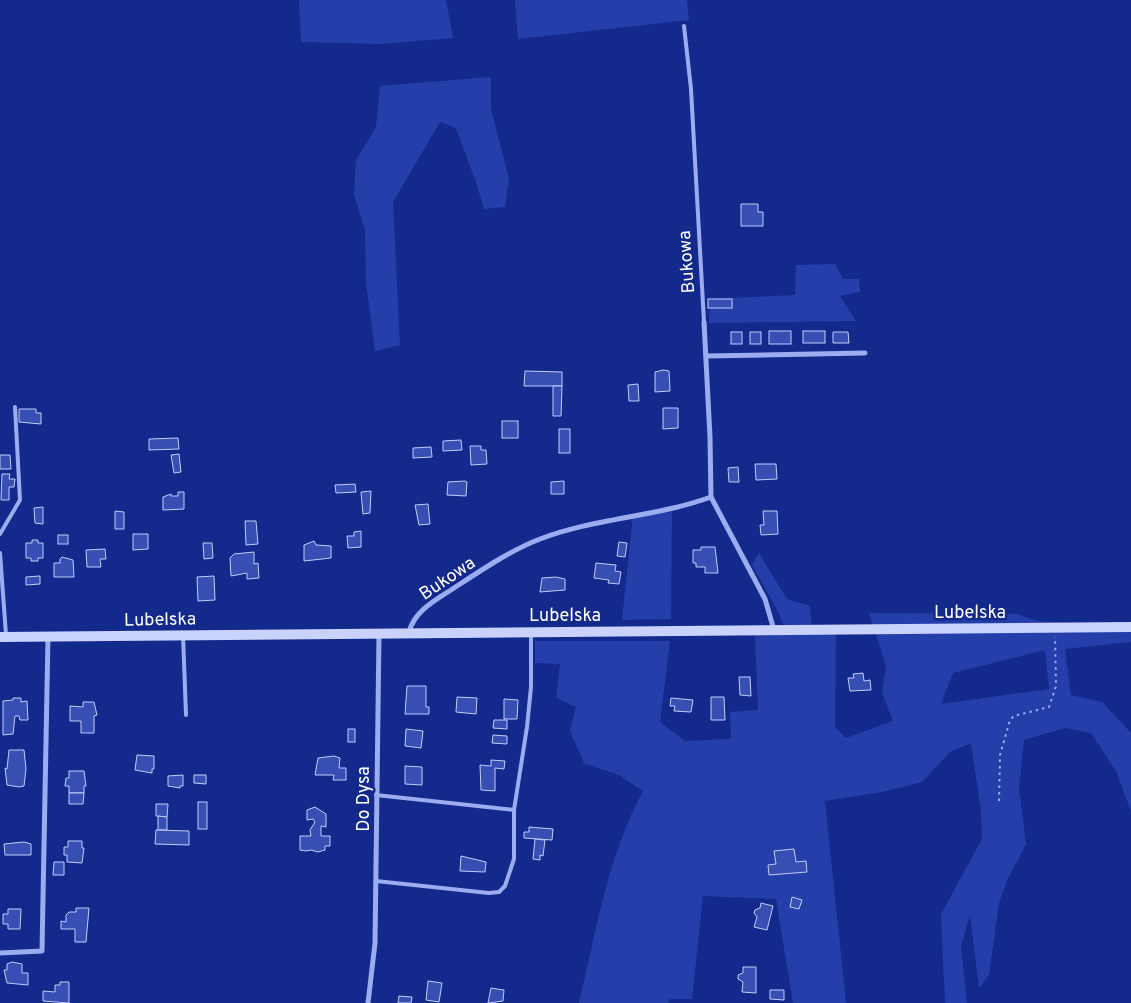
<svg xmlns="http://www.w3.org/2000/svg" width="1131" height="1003" font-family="Overpass,sans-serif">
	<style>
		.green { fill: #253faa; fill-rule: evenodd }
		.building { fill: #374fb2; stroke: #c2cdfc }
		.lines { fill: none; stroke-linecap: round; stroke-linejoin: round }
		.path { stroke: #9bacf0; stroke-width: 2; stroke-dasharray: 2.5 4; stroke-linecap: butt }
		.lane { stroke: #9bacf0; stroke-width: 4 }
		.street { stroke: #9bacf0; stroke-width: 5 }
		.secondary { stroke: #c9d2fb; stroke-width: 10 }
		.labels { text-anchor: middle; stroke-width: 5; stroke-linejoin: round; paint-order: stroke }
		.street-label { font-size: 18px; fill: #fff; stroke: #13298b }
	</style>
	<rect width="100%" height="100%" fill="#13298b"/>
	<g class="green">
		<path d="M299 0H446L453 38 380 44 301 42Z"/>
		<path d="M515 0H687L689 20 518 39Z"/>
		<path d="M491 77V109L509 179 505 207 484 209 476 182 456 128 440 122 393 202 400 345 375 351 366 282 365 230 354 195 356 160 376 127 380 86Z"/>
		<path d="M835 264 843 279H859L860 292 840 296 856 321 709 323 710 299 795 295 796 265Z"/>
		<path d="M672 507 671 619 622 620 633 515Z"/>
		<path d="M759 553 787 599 810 606 812 631H836L835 727 846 738 893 721 882 693 886 666 869 613 1017 614 1037 621 1131 628V642L1065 649 1071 695 1102 702 1131 733V811L1116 771 1091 733 1065 728 1024 740 1019 788 1026 844 1007 881 999 903 989 975 979 988 970 915 961 946 967 1003H945L941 914 982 839 981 812 971 743 950 752 922 782 882 792 825 801 846 1003H793L776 899 703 896 692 999H670L668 1003H579C596 932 608 855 643 791L619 775 584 763 570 731 576 707 556 698 560 664 535 663V641H670L660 722 685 741 731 739 730 712 758 710 755 634 786 633C785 620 760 580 752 565ZM1045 650 1049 689 941 704 953 673Z"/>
	</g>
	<g class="building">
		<path d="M741 204H758V212H763V226H741Z"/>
		<rect x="708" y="299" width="24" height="9"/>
		<rect x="769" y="331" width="22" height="13"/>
		<rect x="803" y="331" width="22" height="12"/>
		<rect x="731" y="332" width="11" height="12"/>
		<rect x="750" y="332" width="11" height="12"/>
		<path d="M833 332H848L849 343H833Z"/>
		<path d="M663 370 669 371 670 391 655 392V372Z"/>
		<path d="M525 371 562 372V386H524Z"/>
		<path d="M638 384 639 401H629L628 385Z"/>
		<path d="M553 386H562L561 416H553Z"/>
		<path d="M663 408H678V428L663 429Z"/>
		<path d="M19 409H36V413H41V424L19 422Z"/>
		<rect x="502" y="421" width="16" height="17"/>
		<rect x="559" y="429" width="11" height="24"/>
		<path d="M178 438 179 449 149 450V439Z"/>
		<path d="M461 440 462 450 443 451V441Z"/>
		<path d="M470 446H481V450H486L487 464 471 465Z"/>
		<path d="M431 447 432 457 413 458V448Z"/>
		<path d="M179 454 181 472 174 473 171 455Z"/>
		<path d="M0 455H10L11 469H0Z"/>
		<path d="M755 464H776L777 479 756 480Z"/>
		<path d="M738 467 739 482H729L728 468Z"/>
		<path d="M2 474H10L9 479H15L14 487H9V500H1Z"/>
		<path d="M465 481 467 482 466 496 447 495 448 482Z"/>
		<path d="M564 481V494H551V482Z"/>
		<path d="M355 484 356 492 336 493 335 485Z"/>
		<path d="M371 491 370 513 363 514 361 492Z"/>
		<path d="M178 492H184V509L163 510V497L171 494V496H178Z"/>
		<path d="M428 504 430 524 419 525 415 505Z"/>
		<path d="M43 507V524L35 523 34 508Z"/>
		<path d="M115 511 124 512V529H115Z"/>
		<path d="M763 511H777L778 534 761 535 760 525H764Z"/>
		<path d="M245 521H256L258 544 246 545Z"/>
		<path d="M361 531V547L348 548 347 536H354V532Z"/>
		<path d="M133 534H148V549L133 550Z"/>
		<rect x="58" y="535" width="10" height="9"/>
		<path d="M32 540H38V543H43V558H38V561H31V558H26V543H32Z"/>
		<path d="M314 541 316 545 331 546V558L304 561V545Z"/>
		<path d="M619 542 627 543 625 557 617 556Z"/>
		<path d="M203 543H212L213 558 204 559Z"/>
		<path d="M701 547H715L718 573H705V567H696V563H693V550H701Z"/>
		<path d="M105 549 106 559H100L101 567H87L86 550Z"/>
		<path d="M254 552V564L258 563 259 578 247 579V573L231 576 230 558 234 554Z"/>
		<path d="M62 557 73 560 74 577H54V563H60V559Z"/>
		<path d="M596 563 616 565 615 571 621 572 619 584 608 583 609 580 594 578Z"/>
		<path d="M40 576V584L26 585V577Z"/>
		<path d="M214 576 215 600 198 601 197 577Z"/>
		<path d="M556 577 565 579V590L540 592 542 578Z"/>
		<path d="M863 673 864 681 870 680 871 690 850 691 848 678H854L853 674Z"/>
		<path d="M739 677H750L751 696 740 695Z"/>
		<path d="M407 686H426V707H429V714H405Z"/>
		<path d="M457 697 477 698 476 714 456 712Z"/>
		<path d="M711 697H724L725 720H711Z"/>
		<path d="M13 698H21V702L27 701 28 720H20L19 716H15L13 734 3 735V701L13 700Z"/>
		<path d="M671 698 693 700 691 712 674 711 675 706H670Z"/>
		<path d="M504 699 518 700 517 719H504Z"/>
		<path d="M83 702H94L97 715 94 716V733H81V721H70V706L83 707Z"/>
		<path d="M494 720H507V729L493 728Z"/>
		<rect x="348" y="729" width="7" height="13"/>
		<path d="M406 729 423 731 421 748 405 746Z"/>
		<path d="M493 735 507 736V744L492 743Z"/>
		<path d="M9 750H24L26 769 24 786 19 787 7 785 5 768 7 769Z"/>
		<path d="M137 755 154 756V769H152V773L135 770Z"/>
		<path d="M334 756 340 758 339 768H346V780H333L334 775H315L318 758Z"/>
		<path d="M491 760 505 761 504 769 495 768V791L481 790 480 765 491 766Z"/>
		<path d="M405 766 422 767V785L405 784Z"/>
		<path d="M69 771H84L86 786H84V793H69V786H65L66 778H69Z"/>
		<path d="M183 775V786H180V788L168 786V776Z"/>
		<path d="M194 775H206V784L194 783Z"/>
		<path d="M69 793H84L83 804H69Z"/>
		<rect x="198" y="802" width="9" height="27"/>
		<path d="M156 804H168L167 817 156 816Z"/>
		<path d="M315 807 326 814V827L321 826V836H330V846H325V850L318 852 311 850 306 851 300 850V836H311L310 830 315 822 313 819 307 820V810Z"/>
		<path d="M158 816 167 817V830H158Z"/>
		<path d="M529 827 553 829 552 840 524 838V832H529Z"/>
		<path d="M156 830 189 831V845L155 844Z"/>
		<path d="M535 839 545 840 543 856 540 855V860L533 859Z"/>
		<path d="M68 841H82V848H84L82 863 67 862V855H64V847H68Z"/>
		<path d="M24 842 31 844V855H5L4 844Z"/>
		<path d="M794 849 796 862 806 861 807 872 769 875 768 865 776 864 774 851Z"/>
		<path d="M461 856 486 862 485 872 460 871Z"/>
		<path d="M54 862H64V875H53Z"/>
		<path d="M792 897 802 900 799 909 790 907Z"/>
		<path d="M761 903 773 906 767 930 754 927 757 917 754 913 755 910 760 908Z"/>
		<path d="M76 908H89L86 942H75V929H61V921L66 922V915L69 912H76Z"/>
		<path d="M8 909H21L20 929H8V924H3V914H8Z"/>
		<path d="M12 962 22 964V973H28V985L7 983 4 970H7V964Z"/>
		<path d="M743 967H756V993L742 992 743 982 738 979V975L743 973Z"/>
		<path d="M428 981 442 983 439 1002 426 1000Z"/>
		<path d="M60 982H69V1003L43 1001V991L55 992V985H60Z"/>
		<path d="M491 988 504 990 503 1001 488 1003Z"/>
		<path d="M770 990H784V1000L770 999Z"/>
		<path d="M399 996 412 997 411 1003H398Z"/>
	</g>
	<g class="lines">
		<path class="path" d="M999 801 1000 755 1010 720 1014 716 1049 707 1056 686 1055 637"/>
		<g class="lane">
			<path d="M684 26 691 89 704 322"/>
			<path d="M0 534 20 500 15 407"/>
			<path d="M0 553 6 635"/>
			<path d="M183 635 186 715"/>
			<path d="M376 795 514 810"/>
			<path d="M376 881 489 893 499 892 505 886 514 859V810L527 727 531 687V634"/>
		</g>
		<g class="street">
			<path d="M704 322 710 437 711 497 765 599 774 630"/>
			<path d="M706 356 865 353"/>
			<path d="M409 632C415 610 436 600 454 588 480 571 511 550 540 539 595 518 656 517 711 497"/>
			<path d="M0 953 42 951 48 637"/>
			<path d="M368 1003 375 943 379 634"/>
		</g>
		<path class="secondary" d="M0 637 1131 627"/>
	</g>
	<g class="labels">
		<g class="street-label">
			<text transform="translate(686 262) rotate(-94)" y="6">Bukowa</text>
			<text transform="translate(447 578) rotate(-34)" y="6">Bukowa</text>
			<text x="970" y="618">Lubelska</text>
			<text x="565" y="621">Lubelska</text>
			<text transform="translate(160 619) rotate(-1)" y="6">Lubelska</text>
			<text transform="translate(363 799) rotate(-90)" y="6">Do Dysa</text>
		</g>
	</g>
</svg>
